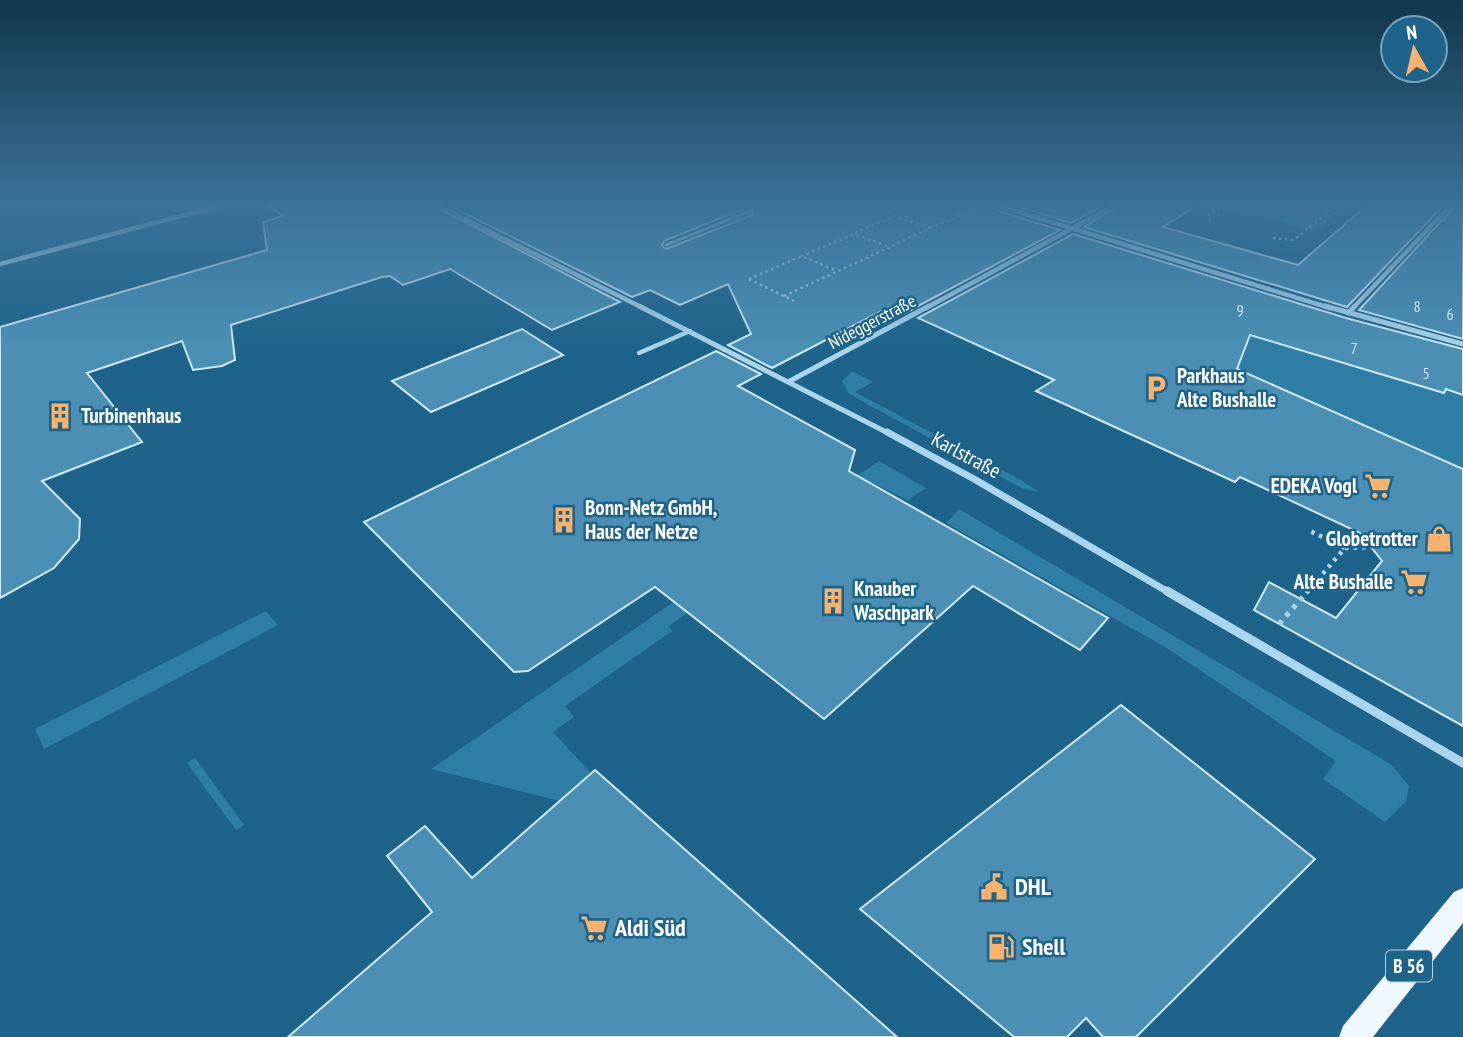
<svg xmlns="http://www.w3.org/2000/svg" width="1463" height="1037" font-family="'PT Sans Narrow',sans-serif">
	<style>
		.green { fill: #2f7ea6 }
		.building { fill: #4b90b4; stroke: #cfebf9; stroke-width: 2 }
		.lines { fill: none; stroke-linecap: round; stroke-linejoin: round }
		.path-far2 { stroke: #aad5ec; stroke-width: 2.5; stroke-dasharray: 2.5 3.5; stroke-linecap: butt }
		.path-far1 { stroke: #aad5ec; stroke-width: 4.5; stroke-dasharray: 3.5 5; stroke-linecap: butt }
		.path { stroke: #aad5ec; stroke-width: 5; stroke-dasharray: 4.5 6; stroke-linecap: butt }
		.lane-far1 { stroke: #aad5ec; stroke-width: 3.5 }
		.lane { stroke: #aad5ec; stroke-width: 4.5 }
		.street-far3 { stroke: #aad5ec; stroke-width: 4.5 }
		.street-far2 { stroke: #aad5ec; stroke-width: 5 }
		.street-far1 { stroke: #aad5ec; stroke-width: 7 }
		.street { stroke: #aad5ec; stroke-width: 9 }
		.primary { fill: #eff8ff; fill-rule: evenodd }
		.labels { text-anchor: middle; stroke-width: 5; stroke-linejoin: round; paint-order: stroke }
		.far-number-label { font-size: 16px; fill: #d2e3ec }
		.far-street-label { font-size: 18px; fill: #fff; stroke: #1e648a }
		.shield { fill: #1e648a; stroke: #bcd0dc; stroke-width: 2 }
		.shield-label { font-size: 19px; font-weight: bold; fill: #fff }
		.poi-label { font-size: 21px; font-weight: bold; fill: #fff; stroke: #1e648a; text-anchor: start }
		.street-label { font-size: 21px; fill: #fff; stroke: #1e648a }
		.near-poi-label { font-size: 24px; font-weight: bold; fill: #fff; stroke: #1e648a; text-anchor: start }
	</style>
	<rect width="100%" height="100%" fill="#1e648a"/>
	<g class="green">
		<path d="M1218 205H1347L1315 231Z"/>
		<path d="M1108 285 1444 393 1446 389 1463 395V469L1319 405 1064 311Z"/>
		<path d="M852 371 873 382 855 392 1021 480 1039 492 1021 488 849 394 842 381Z"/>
		<path d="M879 461 926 488 908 500 871 482 669 626 672 631 565 706 574 717 553 732 591 773 560 801 431 769Z"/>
		<path d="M959 509 1392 765 1409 786 1406 801 1385 822 1323 779 1336 761 1165 647 946 523Z"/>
		<path d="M266 611 278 625 44 749 35 729Z"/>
		<path d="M195 758 244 825 236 830 187 763Z"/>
	</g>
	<g class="building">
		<path d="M267 205H432L620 302 552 330 450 269 403 285 390 276 382 277 231 325 235 360 222 366 193 370 182 341 87 373 142 442 42 481 80 519 79 539 54 568 0 598V327L267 250 263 222 283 216Z"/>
		<path d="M448 205H744L745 208 664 241 662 246 666 249 752 215 753 205H991L995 210 1060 230 905 313 891 306 772 368 728 345 751 334 728 284 680 305 650 290 632 297Z"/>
		<path d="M1013 205H1104L1071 223Z"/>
		<path d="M1120 205H1198L1163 227 1298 265 1367 205H1444L1347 307 1084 227Z"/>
		<path d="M1456 205H1463V339L1359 310Z"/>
		<path d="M1073 234 1346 318 1463 349V395L1446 389 1444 393 1250 335 1237 369 1463 469V726L1254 610 1269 582 1336 618 1382 561 1360 533 1240 477 1235 482 1036 391 1054 380 918 318Z"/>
		<path d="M522 329 563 355 431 412 392 381Z"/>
		<path d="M716 351 761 374 738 386 855 450 849 471 1108 618 1080 650 973 586 824 719 655 587 528 671 514 672 364 522Z"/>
		<path d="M1121 705 1315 859 1136 1037H1103L1086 1018 1067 1037H1014L860 909Z"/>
		<path d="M595 770 897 1037H288L432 912 387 856 425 826 472 878Z"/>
	</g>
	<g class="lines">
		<g class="path-far2">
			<path d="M1217 209 1248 205"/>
			<path d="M1211 221 1208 216 1223 205"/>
			<path d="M930 228 975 210"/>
			<path d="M855 233 894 216 930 228 890 247"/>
			<path d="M1273 238 1294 240 1336 205"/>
			<path d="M749 279 802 256 837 271"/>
			<path d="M749 279 794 301"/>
			<path d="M784 296 890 247 854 234 802 256"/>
		</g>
		<g class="path-far1">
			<path d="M1345 548 1371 547"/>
			<path d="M1306 593 1345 548 1308 530"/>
		</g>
		<path class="path" d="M1279 624 1308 591"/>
		<path class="lane-far1" d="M666 245 750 211 748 205"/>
		<path class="lane" d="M639 353 690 331"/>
		<g class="street-far3">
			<path d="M437 205 643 308"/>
			<path d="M996 205 1330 308"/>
			<path d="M0 264 222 205"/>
			<path d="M926 308 1115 205"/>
			<path d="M1353 308 1451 205"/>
		</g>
		<g class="street-far2">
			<path d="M639 306 890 434"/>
			<path d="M1325 306 1463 344"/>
			<path d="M1348 313 1355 306"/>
			<path d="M790 381 929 306"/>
		</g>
		<path class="street-far1" d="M887 432 974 479 1170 593"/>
		<path class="street" d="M1167 591 1463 763"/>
		<path class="primary" d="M1463 888V923L1373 1037H1339L1343 1026 1454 892Z"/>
	</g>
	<linearGradient id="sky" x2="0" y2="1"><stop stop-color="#10374c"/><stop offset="0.58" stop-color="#3b7298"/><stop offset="1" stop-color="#3b7298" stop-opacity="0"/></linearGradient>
	<rect width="1463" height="351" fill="url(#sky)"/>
	<defs>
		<g id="parking-bare" transform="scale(2.1)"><path d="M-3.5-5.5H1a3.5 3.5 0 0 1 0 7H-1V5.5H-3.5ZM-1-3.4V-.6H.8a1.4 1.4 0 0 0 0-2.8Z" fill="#fab26a" stroke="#1e648a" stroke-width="2.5" paint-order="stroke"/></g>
		<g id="building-bare" transform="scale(2.1)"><path d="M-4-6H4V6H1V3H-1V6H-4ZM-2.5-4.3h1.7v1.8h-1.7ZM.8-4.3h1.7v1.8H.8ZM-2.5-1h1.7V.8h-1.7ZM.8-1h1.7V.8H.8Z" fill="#fab26a" stroke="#1e648a" stroke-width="2.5" paint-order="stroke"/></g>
		<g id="supermarket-bare" transform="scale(2.1)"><path d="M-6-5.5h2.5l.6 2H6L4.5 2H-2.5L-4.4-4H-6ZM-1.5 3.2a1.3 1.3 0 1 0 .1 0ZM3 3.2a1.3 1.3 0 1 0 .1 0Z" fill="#fab26a" stroke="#1e648a" stroke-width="2.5" paint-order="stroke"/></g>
		<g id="shop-bare" transform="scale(2.1)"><path d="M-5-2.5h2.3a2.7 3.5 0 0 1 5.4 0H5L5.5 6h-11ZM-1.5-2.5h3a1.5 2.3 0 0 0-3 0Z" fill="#fab26a" stroke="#1e648a" stroke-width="2.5" paint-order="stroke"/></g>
		<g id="civic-bare" transform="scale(2.1)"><path d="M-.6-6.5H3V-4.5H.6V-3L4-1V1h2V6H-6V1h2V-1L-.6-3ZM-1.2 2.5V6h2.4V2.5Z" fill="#fab26a" stroke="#1e648a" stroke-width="2.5" paint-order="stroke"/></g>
		<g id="fuel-bare" transform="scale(2.1)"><path d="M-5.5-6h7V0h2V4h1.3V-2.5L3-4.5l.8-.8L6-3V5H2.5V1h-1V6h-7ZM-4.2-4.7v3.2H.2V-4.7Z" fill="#fab26a" stroke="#1e648a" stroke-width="2.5" paint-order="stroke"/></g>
	</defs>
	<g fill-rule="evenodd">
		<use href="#parking-bare" x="1156" y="388"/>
		<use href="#building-bare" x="60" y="416"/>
		<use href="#supermarket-bare" x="1378" y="486"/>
		<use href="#building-bare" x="564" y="520"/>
		<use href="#shop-bare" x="1439" y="539"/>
		<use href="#supermarket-bare" x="1414" y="582"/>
		<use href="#building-bare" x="833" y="601"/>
		<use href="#civic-bare" x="994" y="887"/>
		<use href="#supermarket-bare" x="594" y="928"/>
		<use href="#fuel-bare" x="1001" y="947"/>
	</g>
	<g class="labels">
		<g class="far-number-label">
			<text x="1417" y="312">8</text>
			<text x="1240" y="316">9</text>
			<text x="1450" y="320">6</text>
			<text x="1354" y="354">7</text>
			<text x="1426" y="379">5</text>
		</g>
		<g class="far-street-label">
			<text transform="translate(872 322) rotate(-28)" y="6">Nideggerstraße</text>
		</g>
		<rect class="shield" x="1386" y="950.5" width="46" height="31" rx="5"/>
		<g class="shield-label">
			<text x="1409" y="973">B 56</text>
		</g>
		<g class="poi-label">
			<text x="1177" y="383">Parkhaus<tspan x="1177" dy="24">Alte Bushalle</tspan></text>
			<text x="81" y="423">Turbinenhaus</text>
			<text x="1357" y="493" text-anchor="end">EDEKA Vogl</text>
			<text x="585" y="515">Bonn-Netz GmbH,<tspan x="585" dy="24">Haus der Netze</tspan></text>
			<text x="1418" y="546" text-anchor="end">Globetrotter</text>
			<text x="1393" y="589" text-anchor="end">Alte Bushalle</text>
			<text x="854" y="596">Knauber<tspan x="854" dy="24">Waschpark</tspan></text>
		</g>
		<g class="street-label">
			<text transform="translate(966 455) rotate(28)" y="7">Karlstraße</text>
		</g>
		<g class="near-poi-label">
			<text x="1015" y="895">DHL</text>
			<text x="615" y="936">Aldi Süd</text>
			<text x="1022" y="955">Shell</text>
		</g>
	</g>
	<g transform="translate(1414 49) rotate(352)"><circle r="33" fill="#1e648a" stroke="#78a2b9" stroke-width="2"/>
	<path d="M0-5L12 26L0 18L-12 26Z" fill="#fab26a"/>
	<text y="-10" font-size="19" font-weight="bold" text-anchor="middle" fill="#ffffff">N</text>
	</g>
</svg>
